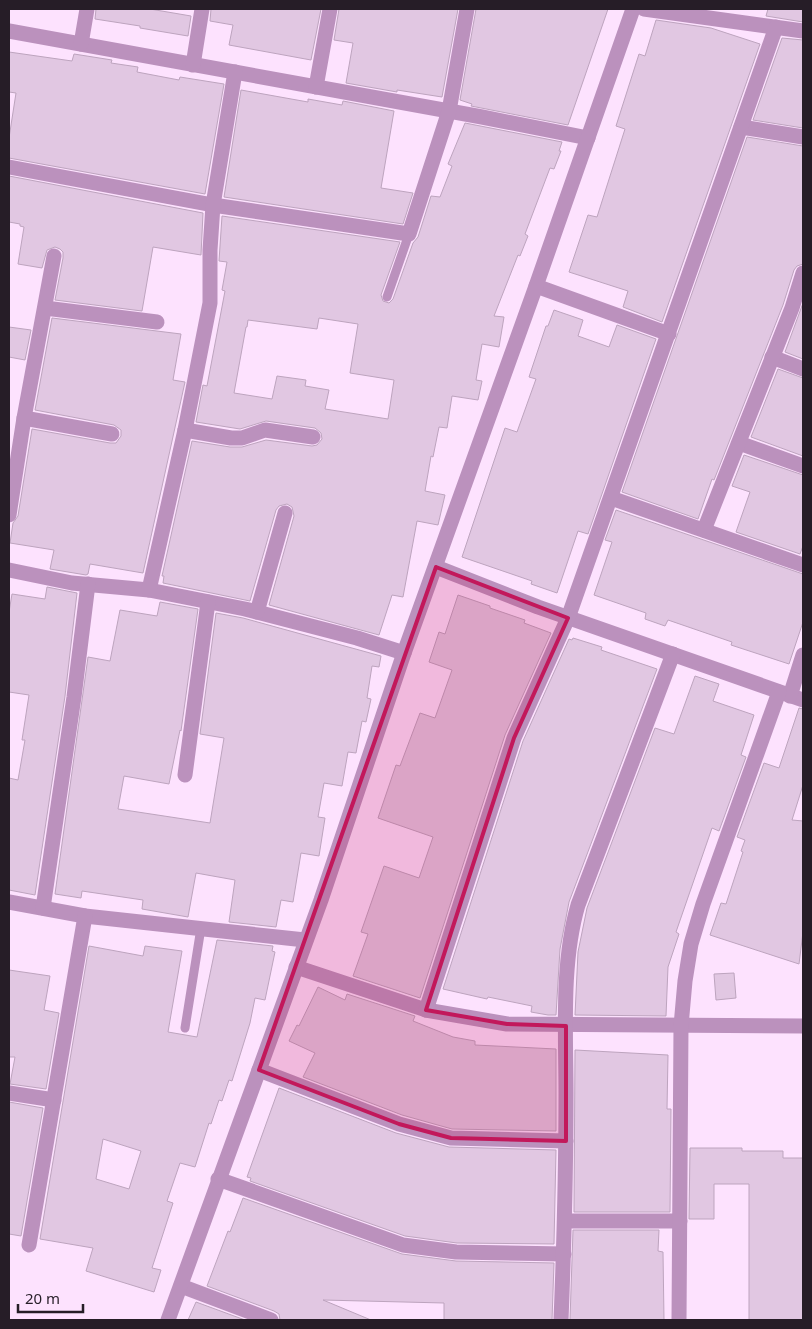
<svg xmlns="http://www.w3.org/2000/svg" width="812" height="1329" font-family="'Noto Sans',sans-serif">
	<style>
		.building { fill: #e1c7e2; stroke: #bda4be; fill-rule: evenodd }
		.lines { fill: none; stroke-linecap: round; stroke-linejoin: round }
		.lane { stroke: #bb91bd; stroke-width: 9 }
		.street { stroke: #bb91bd; stroke-width: 15 }
		.marked { fill: #c2185b; fill-opacity: 0.2; stroke: #c2185b; stroke-width: 4; stroke-linejoin: round }
	</style>
	<rect width="100%" height="100%" fill="#fde2fe"/>
	<g class="building">
		<path d="M96 9H150L191 16 188 36 140 28V26L95 19Z"/>
		<path d="M211 9H321L311 60 229 45 233 25 210 21Z"/>
		<path d="M339 9H458L442 97 397 90V92L346 83 353 43 334 40Z"/>
		<path d="M476 9H608L568 125 471 106 472 104 460 100Z"/>
		<path d="M768 9H803V22L766 16Z"/>
		<path d="M656 20 711 28 760 44 662 322 623 307 628 291 569 272 588 215 597 217 625 129 616 126 639 54 645 56Z"/>
		<path d="M782 38 803 40V128L753 120Z"/>
		<path d="M9 52 72 61 74 54 112 60 111 63 138 67 137 72 179 80 180 77 224 84 205 194 9 158V138L16 93 9 92Z"/>
		<path d="M241 90 308 102V99L342 105 343 101 394 111 381 188 413 193 403 224 224 197Z"/>
		<path d="M465 123 562 142 559 151H561L554 169 550 168 525 234 528 236 520 256 518 255 494 316 504 317 499 347 482 344 476 380 482 381 478 400 452 396 447 428 439 427 433 457 431 456 425 491 445 495 438 525 417 521 403 597 392 595 379 635 269 605 294 516 292 507 287 504 279 506 276 510 250 601 163 583 164 576H162L192 441 230 447H242L266 440 312 446 317 445 322 439 321 433 315 428 266 421 240 429 196 422 203 385 207 386 225 291 222 290 227 262 219 261 222 216 400 242 381 295 383 301 389 303 393 299 413 243 418 237 431 196 440 197 452 166 448 164ZM319 318 358 324 350 373 394 380 388 419 325 409 329 390 305 386 306 380 277 376 272 399 234 393 246 327H247L248 320 317 329Z"/>
		<path d="M747 137 803 146V264L797 266 794 270 783 305 714 480 712 479 698 519 622 492Z"/>
		<path d="M9 176 203 213 201 255 153 247 142 311 55 300 63 258V252L60 249 55 247 47 250 42 268 18 264 24 227 20 226V224L9 222Z"/>
		<path d="M803 303V359L785 352Z"/>
		<path d="M554 310 583 320 578 336 609 347 617 325 656 339 588 534 578 531 557 593 531 584 532 581 462 557 505 428 517 432 536 379 529 377 546 326H548Z"/>
		<path d="M52 318 181 334 173 380 185 382 143 573 90 564 88 574 86 575 50 569 54 550 10 543 13 523 18 516 32 429 110 443H116L121 436V430L114 425 35 410Z"/>
		<path d="M9 327 31 330 25 360 9 357Z"/>
		<path d="M778 369 803 378V456L751 437Z"/>
		<path d="M744 455 803 475V546L800 554 736 532 750 492 732 486Z"/>
		<path d="M616 510 803 574V622L789 664 731 645 732 642 668 620 665 626 645 619 646 613 594 595 612 542 605 540Z"/>
		<path d="M47 587 77 593 65 696 35 895 9 890V778L18 780 25 740H22L29 695 9 692V612L12 594 45 599Z"/>
		<path d="M458 595 490 606V608L525 620 524 623 551 633 505 735 420 998 353 976 368 934 361 932 384 866 419 878 433 837 378 818 396 765 400 766 420 713 435 718 452 670 429 662 439 632 445 634Z"/>
		<path d="M160 602 198 609 181 731 180 730 169 784 124 776 118 809 210 823 224 738 200 734 216 613 243 618 381 656 379 667 372 666 367 698 371 699 366 722 362 721 356 753 348 752 342 786 324 783 318 817 325 818 319 856 301 853 293 902 281 900 276 927 229 922 235 880 196 873 188 917 142 909 143 900 82 891 81 898 55 894 88 657 110 661 120 610 157 616Z"/>
		<path d="M573 638 602 647 601 650 657 669 569 902 560 949 556 1015H548L531 1012 532 1006 488 997 487 999 443 989 523 741 569 639 572 640Z"/>
		<path d="M695 676 719 684 713 701 754 715 741 755 746 757 719 831 712 828 676 932 679 934 668 967 666 1016 575 1015 578 952 587 908 655 728 674 734Z"/>
		<path d="M799 708 803 709V785L792 820 803 821V932L799 964 710 935 721 903 726 904 743 852 741 851 745 840 737 837 764 763 779 768Z"/>
		<path d="M217 940 273 946 272 951 275 952 265 1000 255 998 250 1023 232 1081 229 1080 222 1101 219 1100 211 1124 209 1123 195 1167 180 1163 167 1201 173 1203 152 1268 161 1270 154 1292 86 1271 93 1248 40 1239 89 946 143 956 145 946 182 951 168 1032 197 1037ZM103 1139 141 1151 129 1189 96 1179Z"/>
		<path d="M9 970 50 976 44 1010 59 1013 46 1089 10 1084 15 1057H9Z"/>
		<path d="M734 973 736 998 716 1000 714 974Z"/>
		<path d="M318 987 345 1000 347 994 415 1016 413 1021 453 1037 475 1041V1045L556 1049V1131L452 1129 402 1115 303 1077 315 1053 289 1041 297 1025 299 1026Z"/>
		<path d="M575 1050 668 1055 667 1109H671L670 1212H574Z"/>
		<path d="M279 1088 396 1133 449 1147 556 1150 554 1244 457 1243 405 1236 250 1181 251 1178 247 1177Z"/>
		<path d="M9 1102 43 1108 21 1236 9 1234Z"/>
		<path d="M690 1148H742V1151H783V1158H803V1320H749V1184H714V1219H689Z"/>
		<path d="M243 1198 402 1254 456 1261 554 1263 552 1320H444V1303L323 1300 371 1320H280L279 1314 274 1311 207 1286 228 1231 230 1232Z"/>
		<path d="M573 1230H659L658 1251 663 1252 664 1320H570Z"/>
		<path d="M196 1302 245 1320H188Z"/>
	</g>
	<g class="lines">
		<g class="lane">
			<path d="M387 297 409 234"/>
			<path d="M185 1028 201 928"/>
		</g>
		<g class="street">
			<path d="M644 9 803 31"/>
			<path d="M9 31 482 117 588 138"/>
			<path d="M81 44 87 9"/>
			<path d="M193 65 202 9"/>
			<path d="M316 87 330 9"/>
			<path d="M741 127 803 137"/>
			<path d="M9 167 213 205 409 234 449 111 467 9"/>
			<path d="M536 286 669 334"/>
			<path d="M45 308 157 322"/>
			<path d="M772 357 803 369"/>
			<path d="M24 418 112 434"/>
			<path d="M185 430 231 438H242L265 430 313 437"/>
			<path d="M739 443 803 466"/>
			<path d="M611 498 803 565"/>
			<path d="M9 515 24 418 54 256"/>
			<path d="M704 530 792 308 803 273"/>
			<path d="M436 567 538 607 803 700"/>
			<path d="M9 570 72 583 149 590 245 609 357 638 404 653"/>
			<path d="M149 590 185 430 210 303V250L213 205 235 72"/>
			<path d="M257 612 285 513"/>
			<path d="M790 696 803 655"/>
			<path d="M185 775 208 602"/>
			<path d="M9 902 85 916 305 940"/>
			<path d="M43 908 74 697 88 584"/>
			<path d="M296 967 426 1010 507 1024 803 1026"/>
			<path d="M426 1010 514 738 568 618 776 27"/>
			<path d="M259 1070 399 1124 451 1138 566 1141"/>
			<path d="M9 1093 54 1100"/>
			<path d="M218 1179 403 1245 456 1252 564 1254"/>
			<path d="M565 1221H680"/>
			<path d="M29 1245 85 916"/>
			<path d="M181 1286 271 1320"/>
			<path d="M168 1320 321 900 404 653 536 286 633 9"/>
			<path d="M561 1320C564 1245 566 1169 566 1093 566 1033 561 963 578 905L673 654"/>
			<path d="M679 1320 681 1026 685 981 691 944 703 904 779 692"/>
		</g>
	</g>
	<path class="marked" d="M436 567 568 618 514 738 426 1010 507 1024 566 1026V1141L451 1138 399 1124 259 1070Z"/>
	<rect width="812" height="1329" fill="none" stroke="#261d27" stroke-width="20"/>
	<path d="M18 1304v8h65v-8" fill="none" stroke="#261d27" stroke-width="2.5"/>
	<text x="25" y="1304" font-size="15" fill="#261d27" stroke="#fde2fe" stroke-width="4" paint-order="stroke">20 m</text>
</svg>
